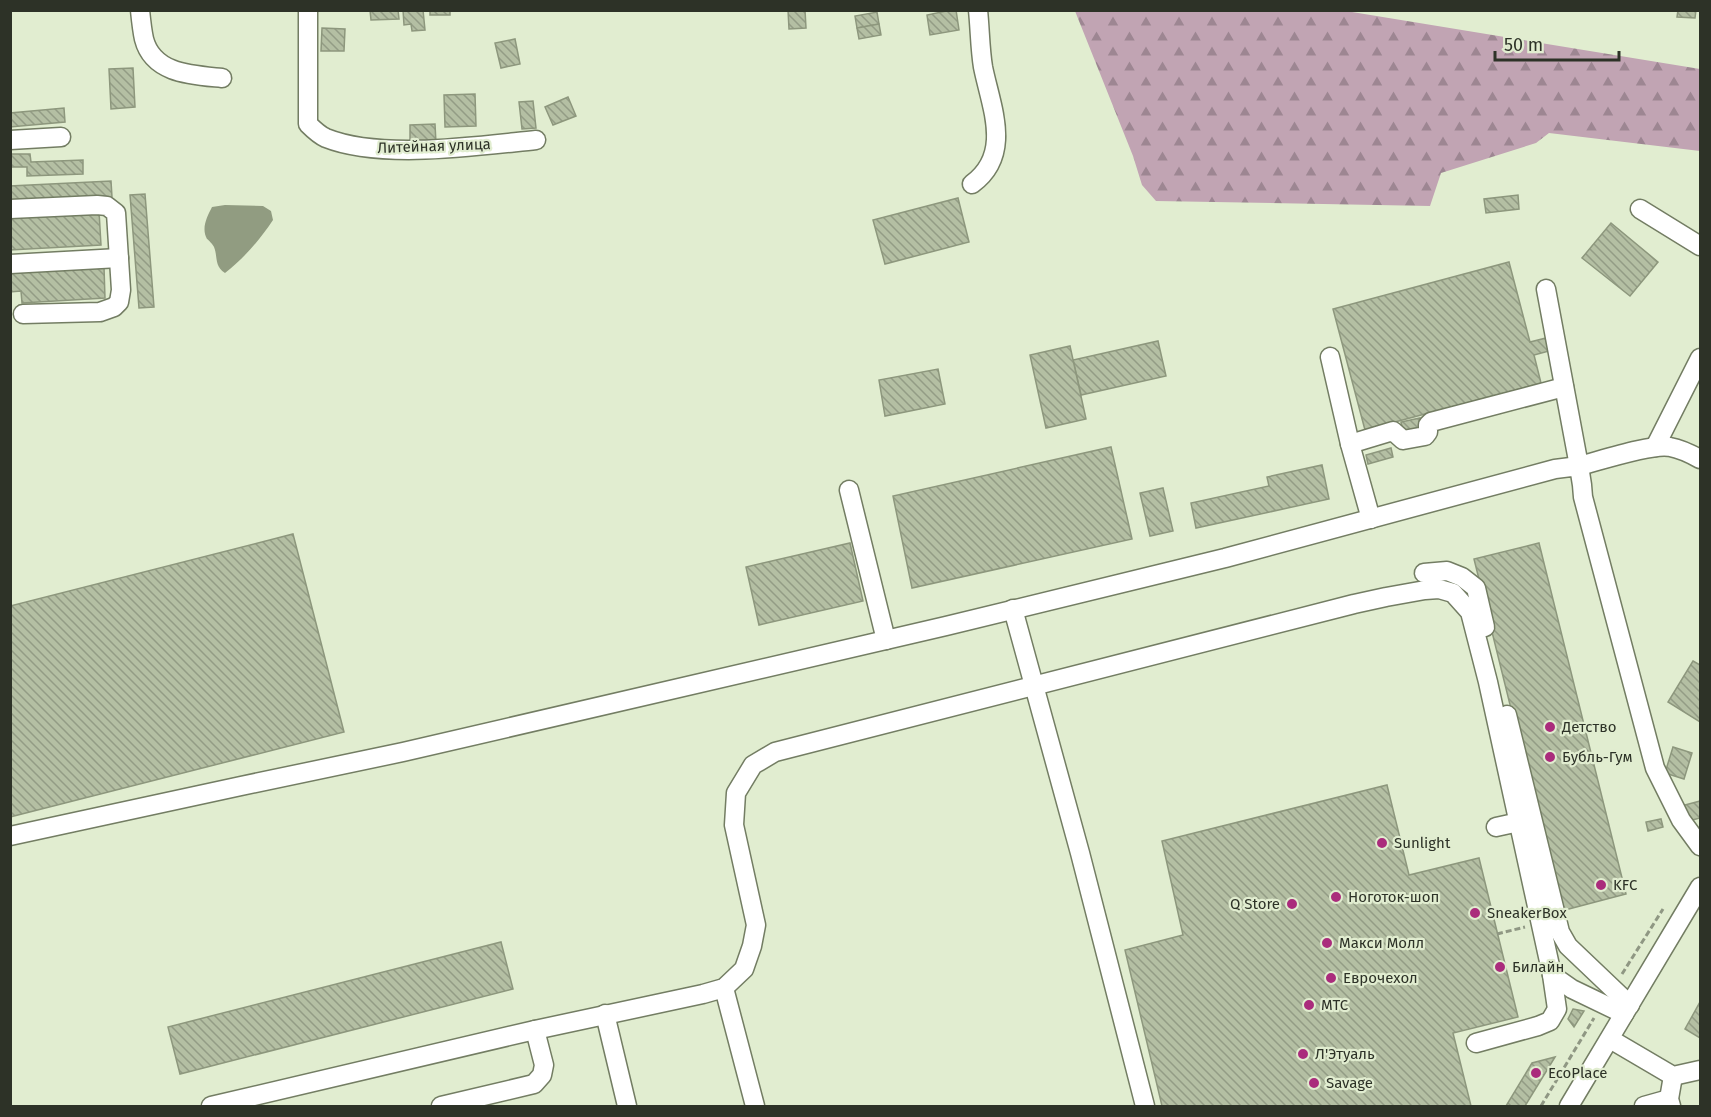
<svg xmlns="http://www.w3.org/2000/svg" width="1711" height="1117" font-family="'Fira Sans',sans-serif">
	<style>
		.forest { fill: url(#forest-firs) }
		.water { fill: #919c81 }
		.building { fill: url(#building-back-hatch); stroke: #8d977d; stroke-width: 1.5 }
		.lines { fill: none; stroke-linecap: round; stroke-linejoin: round }
		.minor-casing { stroke: #737d63; stroke-width: 21 }
		.path { stroke: #8f9783; stroke-width: 3; stroke-dasharray: 6 3; stroke-linecap: butt }
		.minor { stroke: #fff; stroke-width: 18 }
		.poi-dot { fill: #aa2c7c; stroke: #e1edd0; stroke-width: 2 }
		.labels { text-anchor: middle; stroke-width: 4.5; stroke-linejoin: round; paint-order: stroke }
		.street-label { font-size: 15px; fill: #2d3227; stroke: #e1edd0 }
		.poi-label { font-size: 15px; fill: #2d3227; stroke: #e1edd0; text-anchor: start }
	</style>
	<defs>
		<pattern id="forest-firs" width="22" height="20" patternUnits="userSpaceOnUse" patternTransform="scale(1.5)"><rect width="22" height="20" fill="#c1a4b3"/><path d="M5 1l3.5 6h-7zM16 11l3.5 6h-7z" fill="#9d8692"/></pattern>
		<pattern id="building-back-hatch" width="6" height="6" patternUnits="userSpaceOnUse" patternTransform="scale(1.5)"><rect width="6" height="6" fill="#b4bfa3"/><path d="M-1 5l2 2M0 0l6 6M5-1l2 2" fill="none" stroke="#939c85"/></pattern>
	</defs>
	<rect width="100%" height="100%" fill="#e1edd0"/>
	<path class="forest" d="M1075 11H1346L1700 69V151L1549 133 1536 143 1441 173 1430 206 1156 201 1142 185 1133 156Z"/>
	<path class="water" d="M225 205 263 206 271 211 273 220C259 241 244 258 225 273 214 266 218 257 214 247 213 245 209 240 207 239 201 228 207 217 212 207Z"/>
	<g class="building">
		<path d="M370 10H398L399 19 371 20Z"/>
		<path d="M403 10H423L425 30 412 31 411 24 404 25Z"/>
		<rect x="430" y="10" width="20" height="5"/>
		<path d="M788 10H805L806 28 789 29Z"/>
		<path d="M951 10H956L959 30 930 35 927 15Z"/>
		<path d="M1678 10H1696L1695 18 1677 17Z"/>
		<path d="M877 12 879 24 857 28 855 16Z"/>
		<path d="M879 24 881 35 859 39 857 28Z"/>
		<path d="M322 28 345 29 344 51H321Z"/>
		<path d="M515 39 520 64 501 68 495 43Z"/>
		<path d="M133 68 135 107 111 109 109 69Z"/>
		<path d="M475 94 476 126 445 127 444 95Z"/>
		<path d="M568 97 576 116 553 125 545 107Z"/>
		<path d="M533 101 536 128 522 129 519 102Z"/>
		<path d="M64 108 65 122 10 127V113Z"/>
		<path d="M435 124 436 143 410 144V125Z"/>
		<path d="M10 154H30L31 162 83 160V174L27 176V167H10Z"/>
		<path d="M111 181 112 197 10 202V186Z"/>
		<path d="M145 194 154 307 139 308 130 195Z"/>
		<path d="M1518 195 1519 209 1486 213 1484 199Z"/>
		<path d="M958 198 969 242 885 264 873 220Z"/>
		<path d="M99 211 101 245 10 250V216Z"/>
		<path d="M1611 223 1658 262 1630 296 1582 258Z"/>
		<path d="M1509 262 1530 342 1546 338 1549 351 1534 355 1541 383 1365 430 1333 309Z"/>
		<path d="M104 267 105 298 22 303 21 291 10 292V273Z"/>
		<path d="M1158 341 1166 376 1081 395 1073 360Z"/>
		<path d="M1070 346 1086 419 1046 428 1030 355Z"/>
		<path d="M938 369 945 404 885 416 879 380Z"/>
		<path d="M1420 418 1423 432 1404 436 1401 422Z"/>
		<path d="M1111 447 1132 539 912 588 893 496Z"/>
		<path d="M1391 448 1393 457 1368 464 1366 455Z"/>
		<path d="M1322 465 1329 499 1196 528 1191 503 1269 486 1267 477Z"/>
		<path d="M1163 488 1173 531 1150 536 1140 493Z"/>
		<path d="M293 534 344 732 10 817V606Z"/>
		<path d="M850 543 863 601 759 625 746 567Z"/>
		<path d="M1539 543 1626 894 1561 911 1474 559Z"/>
		<path d="M1693 661 1700 665V722L1668 702Z"/>
		<path d="M1673 747 1692 753 1684 779 1665 773Z"/>
		<path d="M1387 785 1409 875 1479 858 1518 1017 1453 1033 1471 1106H1162L1125 950 1183 935 1162 841Z"/>
		<path d="M1700 801V818L1685 822 1681 806Z"/>
		<path d="M1661 819 1663 827 1648 831 1646 822Z"/>
		<path d="M501 942 513 989 180 1074 168 1027Z"/>
		<path d="M1700 1002V1038L1685 1029Z"/>
		<path d="M1573 1009 1584 1011 1574 1027 1568 1019Z"/>
		<path d="M1555 1057 1525 1106H1506L1532 1063Z"/>
	</g>
	<g class="lines">
		<g class="minor-casing">
			<g id="minor">
				<path d="M140 10C141 20 142 30 144 39 153 74 192 75 222 78"/>
				<path d="M308 10V124C313 129 319 135 326 138 381 160 477 146 536 140"/>
				<path d="M10 140 61 137"/>
				<path d="M972 184C1013 154 991 107 983 67 980 49 980 29 978 10"/>
				<path d="M10 209 97 205 107 206 116 213 121 290 119 302 114 307 100 312 23 314"/>
				<path d="M1640 209 1700 246"/>
				<path d="M10 264 119 258"/>
				<path d="M1546 289 1579 466C1599 461 1653 443 1670 447 1681 449 1691 454 1700 459"/>
				<path d="M1330 357 1350 444 1371 519"/>
				<path d="M1350 444 1393 431 1403 440 1425 436 1428 432V425L1431 422 1564 387"/>
				<path d="M1655 447 1700 358"/>
				<path d="M849 490 886 640"/>
				<path d="M1424 573 1447 571 1462 577 1476 588 1485 627"/>
				<path d="M1013 609 1080 853 1145 1106"/>
				<path d="M1507 715 1560 932 1568 946 1630 1005"/>
				<path d="M1496 827 1519 822"/>
				<path d="M10 836 241 786 403 752 946 626 1225 558 1555 469 1579 466 1582 485 1583 497 1655 768 1681 820 1700 846"/>
				<path d="M724 988 755 1106"/>
				<path d="M605 1014 627 1106"/>
				<path d="M1610 1039 1673 1076 1700 1070"/>
				<path d="M1476 1043 1538 1026 1550 1021 1557 1009 1552 975"/>
				<path d="M211 1106 535 1030 703 994 724 988 744 969 752 946 756 925 734 825 736 793 753 765 775 752 1354 604 1386 597 1425 590 1439 589 1453 593 1470 612 1488 682 1552 975 1572 989 1624 1014"/>
				<path d="M441 1106 534 1084 542 1075 544 1065 535 1030"/>
				<path d="M1569 1106 1700 887"/>
				<path d="M1644 1106 1669 1099"/>
				<path d="M1671 1106 1669 1099 1673 1076"/>
			</g>
		</g>
		<g class="path">
			<path d="M1497 934 1525 927"/>
			<path d="M1622 974 1663 909"/>
			<path d="M1541 1106 1594 1018"/>
		</g>
		<use href="#minor" class="minor"/>
	</g>
	<g class="poi-dot">
		<circle cx="1550" cy="727" r="6"/>
		<circle cx="1550" cy="757" r="6"/>
		<circle cx="1382" cy="843" r="6"/>
		<circle cx="1601" cy="885" r="6"/>
		<circle cx="1336" cy="897" r="6"/>
		<circle cx="1292" cy="904" r="6"/>
		<circle cx="1475" cy="913" r="6"/>
		<circle cx="1327" cy="943" r="6"/>
		<circle cx="1500" cy="967" r="6"/>
		<circle cx="1331" cy="978" r="6"/>
		<circle cx="1309" cy="1005" r="6"/>
		<circle cx="1303" cy="1054" r="6"/>
		<circle cx="1536" cy="1073" r="6"/>
		<circle cx="1314" cy="1083" r="6"/>
	</g>
	<g class="labels">
		<g class="street-label">
			<text transform="translate(434 146) rotate(-2)" y="5">Литейная улица</text>
		</g>
		<g class="poi-label">
			<text x="1562" y="732">Детство</text>
			<text x="1562" y="762">Бубль-Гум</text>
			<text x="1394" y="848">Sunlight</text>
			<text x="1613" y="890">KFC</text>
			<text x="1348" y="902">Ноготок-шоп</text>
			<text x="1280" y="909" text-anchor="end">Q Store</text>
			<text x="1487" y="918">SneakerBox</text>
			<text x="1339" y="948">Макси Молл</text>
			<text x="1512" y="972">Билайн</text>
			<text x="1343" y="983">Еврочехол</text>
			<text x="1321" y="1010">МТС</text>
			<text x="1315" y="1059">Л'Этуаль</text>
			<text x="1548" y="1078">EcoPlace</text>
			<text x="1326" y="1088">Savage</text>
		</g>
	</g>
	<rect width="1711" height="1117" fill="none" stroke="#2d3227" stroke-width="24"/>
	<path d="M1495 51v9h124v-9" fill="none" stroke="#2d3227" stroke-width="3"/>
	<text x="1504" y="51" font-size="18" fill="#2d3227" stroke="#e1edd0" stroke-width="4.5" paint-order="stroke">50 m</text>
</svg>
